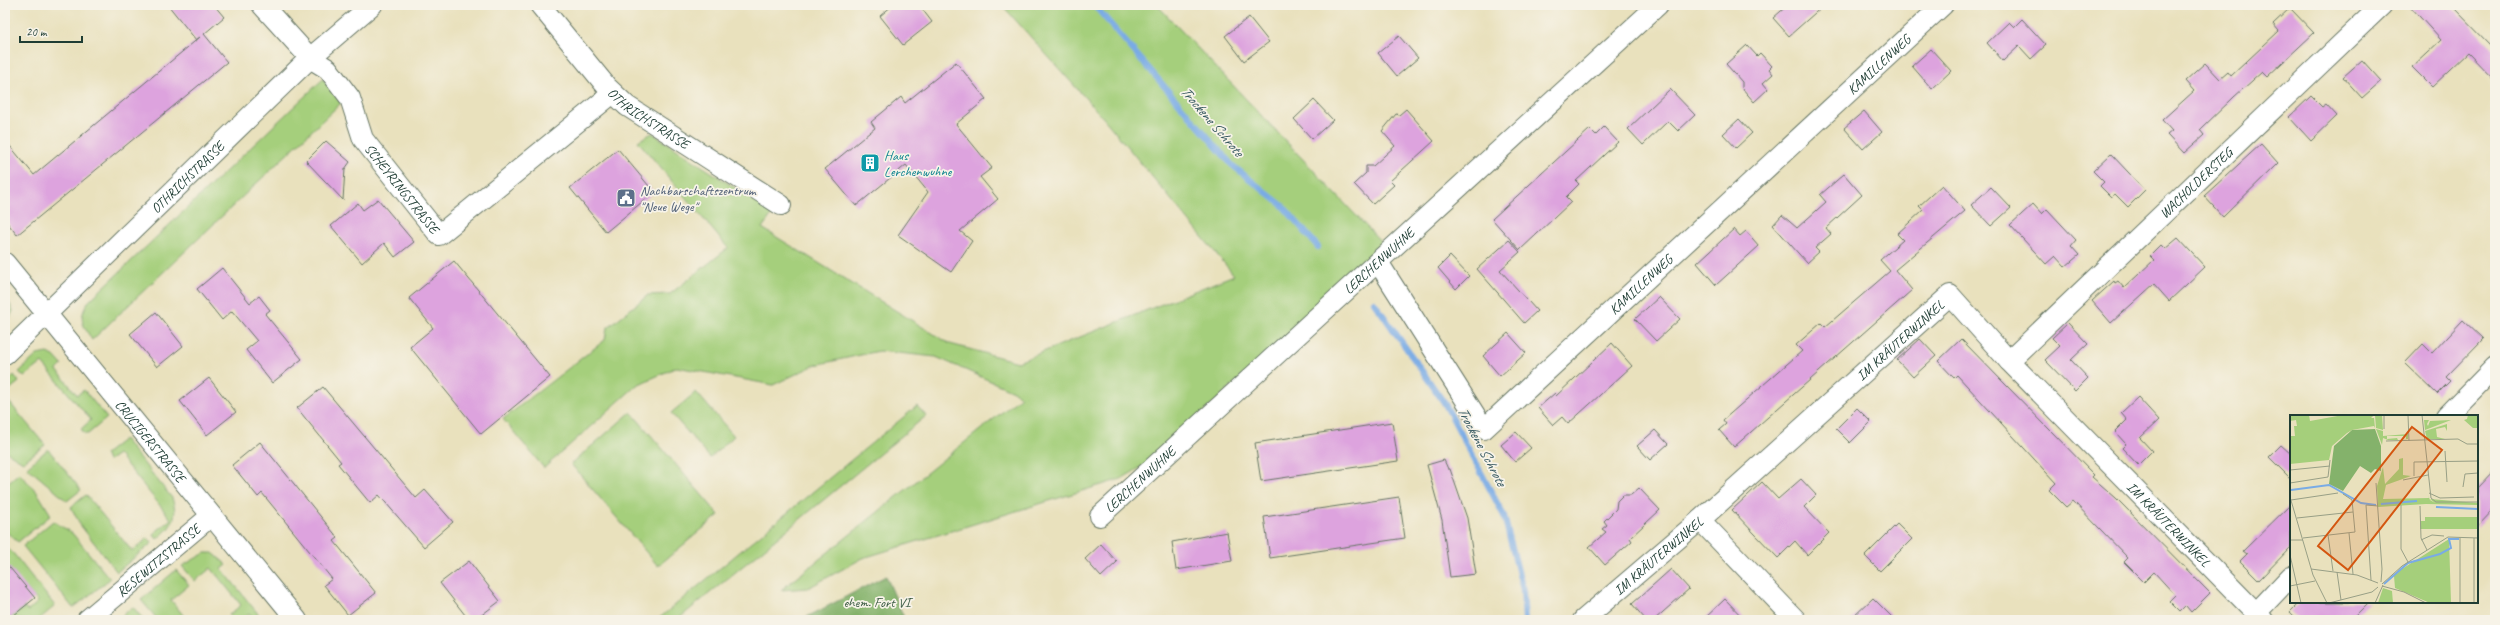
<svg xmlns="http://www.w3.org/2000/svg" width="2500" height="625" font-family="Caveat,sans-serif">
	<style>
		.green { fill: #a5cf7b; stroke: #628658 }
		.forest { fill: #84b26b; stroke: #527850 }
		.lines { fill: none; stroke-linecap: round; stroke-linejoin: round }
		.stream { stroke: #79abe5; stroke-width: 6 }
		.building { fill: #dda3de }
		.minor-casing { stroke: #667664; stroke-width: 22 }
		.minor { stroke: #fff; stroke-width: 20 }
		.labels { text-anchor: middle; stroke-width: 3.5; stroke-linejoin: round; paint-order: stroke }
		.street-label { font-size: 14px; fill: #1f3d34; stroke: #f7f3e8 }
		.culture-label { font-size: 14px; fill: #0d838f; stroke: #f7f3e8; text-anchor: start }
		.service-label { font-size: 14px; fill: #4e5e75; stroke: #f7f3e8; text-anchor: start }
		.park-label { font-size: 14px; fill: #3a5a42; stroke: #f7f3e8 }
		.water-label { font-size: 15px; font-style: italic; fill: #365860; stroke: #f7f3e8 }
		.inset-river { fill: none; stroke: #79abe5; stroke-width: 2 }
		.inset-road { fill: none; stroke: #989f86; stroke-width: 1 }
		.view { fill: #d45610; fill-opacity: 0.15; stroke: #d45610; stroke-width: 2 }
		.inset-edge { fill: none; stroke: #1f3d34; stroke-width: 2 }
	</style>
	<rect width="100%" height="100%" fill="#f7f3e8"/>
	<filter id="ink" filterUnits="userSpaceOnUse"><feTurbulence type="fractalNoise" baseFrequency=".025" numOctaves="2"/><feDisplacementMap in="SourceGraphic" scale="8" xChannelSelector="R" yChannelSelector="G"/><feConvolveMatrix kernelMatrix="1 2 1 2 8 2 1 2 1" color-interpolation-filters="sRGB"/></filter>
	<filter id="wash" filterUnits="userSpaceOnUse"><feTurbulence type="fractalNoise" baseFrequency=".012" numOctaves="4" result="noise"/><feDisplacementMap in="SourceGraphic" scale="16" xChannelSelector="R" yChannelSelector="G"/><feGaussianBlur stdDeviation="0.9" result="paint"/><feColorMatrix in="noise" values="0 0 0 0 0 0 0 0 0 0 0 0 0 0 0 0 0 1.4 0 .05"/><feComposite in="paint" operator="in"/></filter>
	<g filter="url(#wash)">
		<rect width="100%" height="100%" fill="#e9e1bd"/>
		<g class="green">
			<path d="M1002 5H1157L1384 245 1150 462 1121 479 863 558 808 588 781 590 1021 397 1013 391 936 357 879 351 815 365 773 385 677 367 637 385 544 468 503 419 605 340 607 328 648 295 670 294 728 248 638 141 652 133 773 213 762 228 950 344 1018 362 1234 275 1105 120Z"/>
			<path d="M323 79 342 102 92 340C82 323 78 320 88 302Z"/>
			<path d="M5 294 13 311 5 328Z"/>
			<path d="M47 353 54 356 62 365 57 370 77 395 84 390 107 418 88 434H85L81 429 91 420 42 363 24 377 19 372 37 355Z"/>
			<path d="M14 375 19 382 5 393V384Z"/>
			<path d="M696 392 734 436 710 458 671 413Z"/>
			<path d="M5 397 45 445 23 462 5 451Z"/>
			<path d="M917 406 926 416 677 620H657Z"/>
			<path d="M631 412 719 515 658 566 571 464Z"/>
			<path d="M124 439 172 498C179 517 172 527 157 539L153 534 171 519 118 454 108 461 105 454Z"/>
			<path d="M48 449 81 490 67 501 27 467Z"/>
			<path d="M19 473 37 492 51 515 18 542 5 531V485Z"/>
			<path d="M86 495 132 551 148 538 152 543 117 572 81 526 71 507Z"/>
			<path d="M53 521 72 533 110 579 73 608 23 546Z"/>
			<path d="M5 547 13 553 55 606 38 620H8L24 607 28 611 38 602 28 590 13 582 18 578 5 563Z"/>
			<path d="M205 553H213L227 565 222 569 263 620H253L249 614 242 620H233L229 615 241 605 211 568 195 581 182 566Z"/>
			<path d="M176 570 189 585 171 600 187 620H158L141 600Z"/>
			<path d="M133 607 144 620H117Z"/>
		</g>
		<path class="forest" d="M886 576 905 620H801Z"/>
		<g class="lines">
			<g class="stream">
				<path d="M1094 5 1232 165 1283 206 1318 247"/>
				<path d="M1374 302 1445 404 1504 516 1523 590 1525 620"/>
			</g>
		</g>
		<g id="blocks">
			<g class="building">
				<path d="M168 5H214L224 17 204 34 227 62 17 235 5 220V140L34 175 200 37 196 40Z"/>
				<path d="M893 5H919L932 22 903 45 880 16Z"/>
				<path d="M1788 5H1824L1789 36 1773 18Z"/>
				<path d="M2409 5H2451L2495 50V81L2468 53 2432 87 2412 67 2441 40Z"/>
				<path d="M2290 8 2314 33 2267 77 2262 72 2234 97 2200 130 2204 135 2184 153 2167 135 2172 131 2162 120 2194 91 2185 81 2205 63 2220 79 2228 72 2231 76 2279 31 2273 24Z"/>
				<path d="M1249 17 1269 42 1244 61 1225 36Z"/>
				<path d="M2022 19 2046 45 2031 59 2019 46 2003 61 1987 43 2009 22 2014 27Z"/>
				<path d="M1399 36 1418 58 1397 76 1378 53Z"/>
				<path d="M1747 45 1757 56 1760 53 1772 66 1769 69 1773 74 1763 83 1768 89 1754 102 1742 88V82L1726 64Z"/>
				<path d="M1931 49 1951 71 1932 89 1912 66Z"/>
				<path d="M2362 60 2381 81 2362 98 2343 77Z"/>
				<path d="M956 62 986 99 956 124 992 168 980 177 998 199 960 231 972 241 951 272 898 235 928 192 906 165 856 206 825 169 875 128 871 122 901 97 905 103Z"/>
				<path d="M1670 89 1695 115 1678 131 1668 121 1643 145 1628 129Z"/>
				<path d="M2311 96 2322 107 2326 104 2337 116 2311 141 2289 117Z"/>
				<path d="M1314 100 1333 120 1312 139 1294 119Z"/>
				<path d="M1406 109 1434 141 1390 181 1394 185 1373 204 1354 184 1366 173V166H1373L1395 146 1382 131 1396 114 1399 115Z"/>
				<path d="M1864 111 1882 132 1863 149 1844 128Z"/>
				<path d="M1739 119 1752 133 1736 148 1723 134Z"/>
				<path d="M1604 127 1618 142 1576 181 1579 184 1566 197 1571 202 1520 250 1492 219 1590 129 1596 135Z"/>
				<path d="M326 141 350 162 345 169 343 200 306 161Z"/>
				<path d="M2261 144 2278 163 2223 217 2204 196Z"/>
				<path d="M618 149 654 192 606 232 570 188Z"/>
				<path d="M2111 154 2145 190 2128 207 2115 194 2111 197 2100 186 2104 182 2093 171Z"/>
				<path d="M1844 174 1862 195 1826 228 1831 234 1815 248 1819 252 1807 263 1773 225 1782 215 1797 228 1826 202 1820 195Z"/>
				<path d="M1942 185 1965 211 1895 270 1912 290 1734 447 1719 430 1726 424 1723 420 1802 351 1796 345 1821 323 1825 327 1890 271 1880 260 1903 240 1897 234 1923 210 1919 206Z"/>
				<path d="M1991 187 2011 208 1991 226 1971 205Z"/>
				<path d="M378 199 414 242 395 257 384 243 362 263 331 226 358 203 363 210Z"/>
				<path d="M2033 204 2042 214 2047 209 2076 240 2071 246 2079 255 2065 267 2055 256 2046 264 2010 225Z"/>
				<path d="M1734 229 1740 236 1746 231 1759 246 1716 285 1697 263Z"/>
				<path d="M2178 238 2205 267 2169 301 2154 284 2111 323 2092 301 2114 281 2115 283 2118 281 2124 288 2154 260 2150 256 2161 245 2165 249Z"/>
				<path d="M1509 240 1520 252 1500 270 1537 311 1524 323 1477 269Z"/>
				<path d="M1450 256 1469 276 1456 289 1438 268Z"/>
				<path d="M454 261 550 377 481 434 410 347 433 328 409 298Z"/>
				<path d="M222 268 250 303 259 296 270 310 265 314 302 359 272 383 246 350 257 341 232 311 222 320 197 289Z"/>
				<path d="M1659 297 1680 319 1656 341 1635 319Z"/>
				<path d="M156 312 183 346 157 367 130 334Z"/>
				<path d="M2463 320 2483 339 2446 377 2450 381 2437 394 2405 363 2423 344 2432 353Z"/>
				<path d="M2068 323 2088 344 2071 360 2088 378 2075 391 2045 360 2060 346 2052 338Z"/>
				<path d="M1508 333 1526 353 1500 376 1483 356Z"/>
				<path d="M1920 339 1936 356 1913 377 1897 360Z"/>
				<path d="M1961 339 2094 475 2092 477 2116 498 2210 593 2191 612 2186 606 2180 612 2169 601 2175 595 2154 572 2144 582 2124 562 2128 558 2073 501 2066 507 2049 490 2056 483 1957 375 1954 378 1938 361Z"/>
				<path d="M1612 343 1632 366 1568 424 1562 417 1553 425 1538 408 1555 393 1556 396Z"/>
				<path d="M209 378 236 412 207 435 180 401Z"/>
				<path d="M323 387 416 498 425 490 453 522 424 547 379 495 370 503 338 464 341 462 297 408Z"/>
				<path d="M2138 397 2159 420 2140 438 2152 451 2138 465 2122 448 2126 444 2115 432 2127 420 2121 413Z"/>
				<path d="M1857 408 1871 422 1850 443 1836 429Z"/>
				<path d="M1392 422 1398 461 1261 481 1255 443Z"/>
				<path d="M1655 430 1668 444 1650 460 1637 446Z"/>
				<path d="M1516 432 1531 448 1515 462 1501 445Z"/>
				<path d="M260 442 338 538 334 541 376 593 348 615 324 585 332 579 262 493 258 497 232 465Z"/>
				<path d="M2281 445 2291 454V479L2269 457Z"/>
				<path d="M1444 460 1448 469H1450L1467 518 1476 574 1450 577 1442 520 1427 465Z"/>
				<path d="M2495 469V508L2477 527V488Z"/>
				<path d="M1801 479 1816 495 1804 507 1829 533 1807 555 1795 541 1778 558 1732 510 1762 482 1778 499Z"/>
				<path d="M1639 488 1660 510 1630 538 1632 541 1605 565 1589 547 1606 532 1602 529 1607 525 1604 521 1616 509 1617 501 1623 495H1631Z"/>
				<path d="M1399 497 1405 538 1270 558 1264 517Z"/>
				<path d="M2291 504V547L2259 580 2240 561 2247 554 2243 551Z"/>
				<path d="M1897 524 1912 539 1880 571 1865 556Z"/>
				<path d="M1227 532 1232 561 1176 570 1172 542Z"/>
				<path d="M1101 544 1117 562 1101 577 1085 559Z"/>
				<path d="M469 561 500 601 475 620H469L440 583Z"/>
				<path d="M5 562 35 598 8 620H5Z"/>
				<path d="M1671 569 1689 589 1654 620H1646L1632 604Z"/>
				<path d="M1873 598 1895 620H1850Z"/>
				<path d="M1725 599 1745 620H1703Z"/>
				<path d="M2300 602H2369L2351 620H2298L2290 612Z"/>
			</g>
		</g>
	</g>
	<g filter="url(#ink)">
		<use href="#blocks" fill-opacity="0" stroke="#667664" stroke-width="1"/>
		<g class="lines">
			<g class="minor-casing">
				<g id="minor">
					<path id="s1" d="M262 5 310 58 328 69 350 98 363 139 439 235 613 93"/>
					<path id="s2" d="M540 5 607 87 627 106 781 205"/>
					<path id="s3" d="M1378 262 1484 429 1943 5"/>
					<path id="s4" d="M5 263 297 620"/>
					<path id="s5" d="M5 354 310 58 372 5"/>
					<path id="s6" d="M2009 361 2382 5"/>
					<path d="M2447 416 2495 367"/>
					<path id="s7" d="M1100 516 1658 5"/>
					<path d="M1700 520 1796 620"/>
					<path d="M2256 613 2291 576"/>
					<path id="s8" d="M87 620 211 516"/>
					<path id="s9" d="M1583 620 1700 520 1950 295 2009 361 2263 620"/>
				</g>
			</g>
			<use href="#minor" class="minor"/>
		</g>
	</g>
	<defs>
		<g id="building-square" transform="scale(1)"><rect x="-9" y="-9" width="18" height="18" rx="4" fill="#0f9aa8" stroke="#f7f3e8"/><path d="M-4-6H4V6H1V3H-1V6H-4ZM-2.5-4.3h1.7v1.8h-1.7ZM.8-4.3h1.7v1.8H.8ZM-2.5-1h1.7V.8h-1.7ZM.8-1h1.7V.8H.8Z" fill="#fff"/></g>
		<g id="civic-square" transform="scale(1)"><rect x="-9" y="-9" width="18" height="18" rx="4" fill="#5c6f8a" stroke="#f7f3e8"/><path d="M-.6-6.5H3V-4.5H.6V-3L4-1V1h2V6H-6V1h2V-1L-.6-3ZM-1.2 2.5V6h2.4V2.5Z" fill="#fff"/></g>
	</defs>
	<g fill-rule="evenodd">
		<use href="#building-square" x="870" y="163"/>
		<use href="#civic-square" x="626" y="198"/>
	</g>
	<g class="labels">
		<g class="street-label">
			<text dy="5" stroke="none"><textPath href="#s3" startOffset="735">KAMILLENWEG</textPath></text>
			<text dy="5" stroke="none"><textPath href="#s2" startOffset="158">OTHRICHSTRASSE</textPath></text>
			<text dy="5" stroke="none"><textPath href="#s5" startOffset="254">OTHRICHSTRASSE</textPath></text>
			<text dy="5" stroke="none"><textPath href="#s6" startOffset="258">WACHOLDERSTEG</textPath></text>
			<text dy="5" stroke="none"><textPath href="#s1" startOffset="235">SCHEYRINGSTRASSE</textPath></text>
			<text dy="5" stroke="none"><textPath href="#s7" startOffset="378">LERCHENWUHNE</textPath></text>
			<text dy="5" stroke="none"><textPath href="#s3" startOffset="411">KAMILLENWEG</textPath></text>
			<text dy="5" stroke="none"><textPath href="#s9" startOffset="423">IM KRÄUTERWINKEL</textPath></text>
			<text dy="5" stroke="none"><textPath href="#s4" startOffset="230">CRUCIGERSTRASSE</textPath></text>
			<text dy="5" stroke="none"><textPath href="#s7" startOffset="54">LERCHENWUHNE</textPath></text>
			<text dy="5" stroke="none"><textPath href="#s9" startOffset="807">IM KRÄUTERWINKEL</textPath></text>
			<text dy="5" stroke="none"><textPath href="#s9" startOffset="99">IM KRÄUTERWINKEL</textPath></text>
			<text dy="5" stroke="none"><textPath href="#s8" startOffset="93">RESEWITZSTRASSE</textPath></text>
		</g>
		<g class="culture-label">
			<text x="884" y="160">Haus<tspan x="884" dy="16">Lerchenwuhne</tspan></text>
		</g>
		<g class="service-label">
			<text x="640" y="195">Nachbarschaftszentrum<tspan x="640" dy="16">"Neue Wege"</tspan></text>
		</g>
		<g class="park-label">
			<text x="877" y="607">ehem. Fort VI</text>
		</g>
		<g class="water-label">
			<text transform="translate(1212 121) rotate(49)" y="5">Trockene Schrote</text>
			<text transform="translate(1482 446) rotate(62)" y="5">Trockene Schrote</text>
		</g>
	</g>
	<g transform="translate(2290 415)">
		<rect width="188" height="188" fill="#e9e1bd"/>
		<path d="M0 0H19L20 6 53 0H84L81 3H84L85 13 84 11 62 15 57 18 42 31 39 45 0 49V21H5L4 11H7L6 5 0 6ZM85 0H92L93 15 86 13ZM178 0H188V13H183L174 5 177 4ZM134 5H139L137 9 138 11 140 6 161 5 135 15ZM157 9V16L155 12 146 14 147 22 155 24H137L135 16ZM86 14 93 16V21L118 19V24L109 25 116 24V21H97V24L107 23 108 25H98L93 23 92 30ZM113 43V60L121 61 96 70 93 84 139 83 138 80 140 85 145 88 140 84 188 88V90L136 89 88 92 87 71 93 52 95 69 109 54V44ZM135 102H188V114H130V106H135ZM159 124 161 188H140L105 173 104 161 112 154ZM93 173 102 176 103 188H88Z" fill="#a5cf7b"/>
		<path d="M85 14 91 31V56L85 54 81 58 70 51 53 76 39 69 44 31 62 15Z" fill="#84b26b"/>
		<path class="inset-river" d="M1 75 39 70 71 88 86 90M91 89 127 86M146 92 188 94M94 169 118 148 150 139 161 133 159 124H169"/>
		<path class="inset-road" d="M94 0V14M118 0 119 26M132 0 141 83 146 87H188M96 26 168 24 177 29H188M155 36 157 67M0 55 40 51M124 61V47L188 46M113 65 138 60M0 68 38 62 40 45M86 68 92 154 91 167M173 72 175 59 188 58M139 78 150 83 184 82M0 82 23 160 37 188M1 85 48 78M111 90V134L118 147M130 91 131 123 137 135M7 103 63 97M59 118 63 159M38 120 43 156M170 122V188M13 123 65 117 62 85 53 79M184 123V188M0 125H13M131 125 142 120 154 121M0 140 11 188M21 154 67 160 88 168M47 157 51 185M81 165 76 90 88 91M92 169 112 151 158 122 188 123M0 171 25 166M92 171 114 177 136 188M39 188 82 177 88 172M85 188 93 170"/>
		<path class="view" d="M122 12 152 35 58 155 28 131Z"/>
		<rect width="188" height="188" class="inset-edge"/>
	</g>
	<rect width="2500" height="625" fill="none" stroke="#f7f3e8" stroke-width="20"/>
	<path d="M20 36v6h62v-6" fill="none" stroke="#1f3d34" stroke-width="2"/>
	<text x="26" y="36" font-size="12" fill="#1f3d34" stroke="#f7f3e8" stroke-width="3" paint-order="stroke">20 m</text>
</svg>
